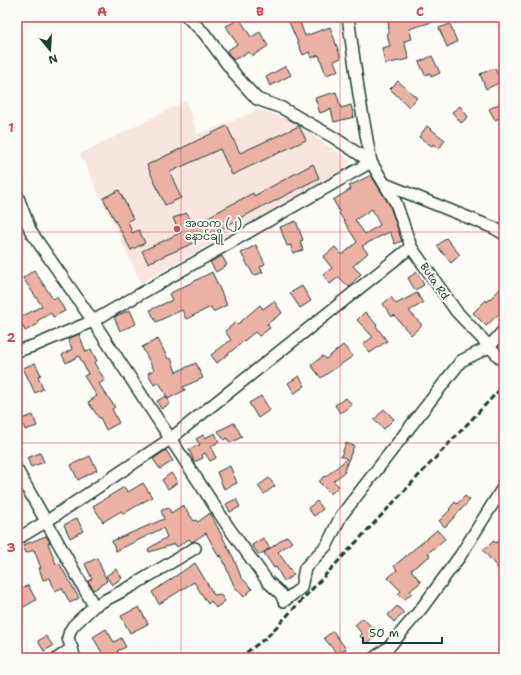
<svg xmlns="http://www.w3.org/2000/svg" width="521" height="675" font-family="'Shantell Sans','Noto Sans Myanmar',sans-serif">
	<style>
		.built { fill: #f8e6de }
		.building { fill: #ebb1a4; stroke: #1f3d34; fill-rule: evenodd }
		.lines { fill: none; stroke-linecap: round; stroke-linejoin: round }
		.minor-casing { stroke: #1f3d34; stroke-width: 14 }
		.minor { stroke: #fdfcf7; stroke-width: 11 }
		.rail { stroke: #1f3d34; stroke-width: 3; stroke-dasharray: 6 3; stroke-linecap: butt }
		.grid { fill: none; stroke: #d1495b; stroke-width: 1; stroke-opacity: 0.55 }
		.poi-dot { fill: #d1495b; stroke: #fdfcf7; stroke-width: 1.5 }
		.labels { text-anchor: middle; stroke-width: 4; stroke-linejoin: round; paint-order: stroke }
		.poi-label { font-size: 11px; fill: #1f3d34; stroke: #fdfcf7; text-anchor: start }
		.street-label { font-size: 11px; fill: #1f3d34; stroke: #fdfcf7 }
		.neatline { fill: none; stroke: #d1495b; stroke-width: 1.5 }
		.grid-label { font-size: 13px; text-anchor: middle; font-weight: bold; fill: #d1495b }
	</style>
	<rect width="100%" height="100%" fill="#fdfcf7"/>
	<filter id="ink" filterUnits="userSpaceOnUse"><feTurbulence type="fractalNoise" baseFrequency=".025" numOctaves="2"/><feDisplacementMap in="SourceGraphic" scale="8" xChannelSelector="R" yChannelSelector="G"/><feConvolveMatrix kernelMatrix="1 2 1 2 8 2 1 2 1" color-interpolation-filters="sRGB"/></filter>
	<g filter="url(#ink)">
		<path class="built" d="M186 101 198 134 233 121 257 109 288 119 351 161 335 175 141 283 80 154Z"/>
		<g class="building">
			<path d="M287 17H312V18L300 22 305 36 330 27 341 58 334 61 338 71 326 75 319 55 311 58 309 52 303 55Z"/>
			<path d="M388 17H441L442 19 409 29 412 39 404 41 409 59 385 64 382 48 390 46 387 34 389 33Z"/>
			<path d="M240 19 251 37 260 32 268 46 252 56 249 52 233 60 227 51 237 44 226 26Z"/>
			<path d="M450 24 457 42 447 47 439 28Z"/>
			<path d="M432 56 440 73 431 77 430 73 425 75 419 62Z"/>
			<path d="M286 66 291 75 270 86 266 77Z"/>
			<path d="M495 68 501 82 486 89 480 74Z"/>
			<path d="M398 81 417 98 409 107 390 89Z"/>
			<path d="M336 92 341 108 351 105 354 117 334 122 331 109 320 113 315 98Z"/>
			<path d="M501 103 504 110V116L495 120 489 109Z"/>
			<path d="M460 106 468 117 461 123 452 112Z"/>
			<path d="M227 126 240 153 299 126 306 140 232 175 220 149 170 172 181 198 165 205 147 165Z"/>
			<path d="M427 126 445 140 439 149 433 144 432 146 419 137Z"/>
			<path d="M313 164 319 178 267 205V204L196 242 148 263 142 251 180 233 173 218 187 213 193 225 253 193 254 196Z"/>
			<path d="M371 175 390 206 402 241 395 244 390 232 379 237 362 246 368 253 353 266 361 274 349 287 339 277 330 284 323 275 332 268 323 257 335 247 342 255 357 242 339 213 340 212 333 200 351 189 349 186ZM372 209 380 225 365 234 355 220Z"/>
			<path d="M119 190 133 219 128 221 132 233 139 230 145 243 131 250 103 198Z"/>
			<path d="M296 221 303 240 300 241 303 250 293 253 291 245 287 246 280 227Z"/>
			<path d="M446 238 460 255 451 263 437 246Z"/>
			<path d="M256 245 265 264 260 267 263 272 254 276 241 253Z"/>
			<path d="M222 256 227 265 216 272 210 262Z"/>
			<path d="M34 270 53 299 57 297 65 311 53 317 51 313 37 321 38 324 25 331 19 318 42 306 23 278Z"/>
			<path d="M212 272 227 305 213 312 211 307 186 319 182 310 156 322 150 310 172 300 169 294Z"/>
			<path d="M417 272 424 285 415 290 408 278Z"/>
			<path d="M504 285V309L486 326 473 313 486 300 487 302Z"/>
			<path d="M302 286 311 301 300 308 290 293Z"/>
			<path d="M417 293 423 303 409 311 422 325 411 335 394 315 392 317 383 304 391 297 396 304Z"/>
			<path d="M274 301 282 313 267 324 270 328 259 336 255 332 217 363 211 355 231 340 225 331 236 322 238 324 260 305 263 309Z"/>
			<path d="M130 310 136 324 120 331 114 317Z"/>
			<path d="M365 312 377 325 376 326 387 341 370 353 363 344 373 337 357 320Z"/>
			<path d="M79 334 86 352 91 349 97 361 94 363 105 380 99 384 115 407 112 409 119 423 106 430 100 417 99 418 88 402 97 396 84 376 88 374 79 356 66 363 62 355 72 349 68 339Z"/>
			<path d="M158 339 168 359 171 358 176 372 196 363 203 378 183 387 185 390 168 399 159 382 154 385 148 373 154 370 142 347Z"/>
			<path d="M343 345 353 356 321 378 311 365 323 356 326 359Z"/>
			<path d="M35 363 41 375 38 376 43 389 35 393 23 368Z"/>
			<path d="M299 376 305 386 293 394V391L288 383Z"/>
			<path d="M166 396 170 404 161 409 157 401Z"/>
			<path d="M261 396 270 410 258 418 249 403Z"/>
			<path d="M346 398 352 405 340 413 335 405Z"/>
			<path d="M384 409 394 419 384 429 374 420Z"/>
			<path d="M33 415 37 426 25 430 21 419Z"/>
			<path d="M234 423 242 437 230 443 227 438 224 440 218 431Z"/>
			<path d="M215 433 219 442 211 446 213 449 212 450 216 458 210 461 205 453 202 455 203 458 194 462 189 449 200 445 196 439 203 435 205 438Z"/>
			<path d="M346 443 354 446 344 471 345 472 333 481 339 486 331 494 319 482 324 476 325 477 347 459 341 456Z"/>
			<path d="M166 450 173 461 160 469 153 459Z"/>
			<path d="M40 453 44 462 31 467 27 458Z"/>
			<path d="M90 456 97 470 78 480 71 465Z"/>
			<path d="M230 466 237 483 224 489 217 472Z"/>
			<path d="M171 473 178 482 168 489 162 480Z"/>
			<path d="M269 478 275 486 264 494 258 486Z"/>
			<path d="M143 483 152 497 123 514 121 511 103 522 93 506 124 487 128 492Z"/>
			<path d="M465 496 470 500 445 527 439 521 450 510 449 509 455 502 457 504Z"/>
			<path d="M236 499 240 507 230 512 226 504Z"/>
			<path d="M317 501 323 509 314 516 308 508Z"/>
			<path d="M183 505 194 521 196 520 198 522 210 513 234 559 241 577 252 589 244 597 234 586 221 555 219 557 206 533 192 542 189 539 177 547 175 544 149 552 148 549 167 537 163 528 116 551 112 541 164 519 161 510 169 508 171 513Z"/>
			<path d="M77 518 83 531 70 538 64 525Z"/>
			<path d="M437 530 445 539 428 553 430 556 411 570 421 582 410 591 412 593 404 600 398 594 401 591 388 578 397 570 394 566Z"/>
			<path d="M46 536 50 542 48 543 56 564 59 563 79 598 70 603 62 588 55 591 50 578 43 580 39 568H41L34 550 26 553 23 545Z"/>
			<path d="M287 536 292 542 278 552 294 575 284 581 276 567 274 568 264 553Z"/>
			<path d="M504 537V576L483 550 494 541 496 543Z"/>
			<path d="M263 538 270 548 259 555 252 545Z"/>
			<path d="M97 558 107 581 94 590 88 581 92 579 85 564Z"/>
			<path d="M195 563 214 595 220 594 225 601 216 608 211 601 208 604 194 582 159 604 152 592Z"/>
			<path d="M116 569 122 578 112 585 106 576Z"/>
			<path d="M28 585 36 600 22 608 17 600V591Z"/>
			<path d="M397 606 404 613 394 622 388 615Z"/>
			<path d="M139 607 148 624 130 633 121 616Z"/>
			<path d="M363 618 371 627 372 626 379 633 367 644 360 636 362 634 355 625Z"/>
			<path d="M106 629 114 642 121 638 126 647 117 651 120 655 114 658H105L93 637Z"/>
			<path d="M333 631 346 649 338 655 324 638Z"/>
			<path d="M46 636 53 646 44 651 38 641Z"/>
		</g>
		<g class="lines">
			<g class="minor-casing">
				<g id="minor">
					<path d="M348 17 359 95 371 162 396 203 411 247 456 311 504 362"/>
					<path d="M385 184 494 228 504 234"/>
					<path d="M17 195 31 232 93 321 229 528 268 582 281 594 284 601 301 588 305 568 327 545 341 516 461 361 489 347 504 330"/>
					<path d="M17 351 36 345 93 321 371 162 333 137 282 108 257 99 237 77 204 33 187 17"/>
					<path d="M17 470 94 606"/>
					<path d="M17 539 47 521 170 439 411 247"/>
					<path d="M58 658 72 648"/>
					<path d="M75 658 68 638 70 631 73 626 94 606 132 586 195 548"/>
					<path d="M374 658 389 647 421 609 460 556 504 486"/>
				</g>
			</g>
			<use href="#minor" class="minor"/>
			<path class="rail" d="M239 658 267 637 504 385"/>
		</g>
	</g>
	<path class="grid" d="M181 17V658M340 17V658M17 232H504M17 443H504"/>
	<circle class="poi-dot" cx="177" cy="229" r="4"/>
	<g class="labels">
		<g class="poi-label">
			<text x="185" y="227">အထက (၂)<tspan x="185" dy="13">နောင်ချို</tspan></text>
		</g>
		<g class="street-label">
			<text transform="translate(435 281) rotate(55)" y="4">Buta Rd</text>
		</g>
	</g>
	<rect width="521" height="675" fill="none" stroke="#fdfcf7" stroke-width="44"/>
	<g transform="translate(50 50) rotate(162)" stroke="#fdfcf7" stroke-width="3" paint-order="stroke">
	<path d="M0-3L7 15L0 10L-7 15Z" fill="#1f3d34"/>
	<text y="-6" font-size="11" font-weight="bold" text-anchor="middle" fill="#1f3d34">N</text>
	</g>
	<path d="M363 637v6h79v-6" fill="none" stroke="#1f3d34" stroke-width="2"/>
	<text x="369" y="637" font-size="12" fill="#1f3d34" stroke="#fdfcf7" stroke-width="3" paint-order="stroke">50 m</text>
	<rect x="22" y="22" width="477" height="631" class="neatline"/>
	<g class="grid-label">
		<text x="102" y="16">A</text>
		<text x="260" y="16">B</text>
		<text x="420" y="16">C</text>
		<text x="11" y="132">1</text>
		<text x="11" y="342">2</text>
		<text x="11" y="552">3</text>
	</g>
</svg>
